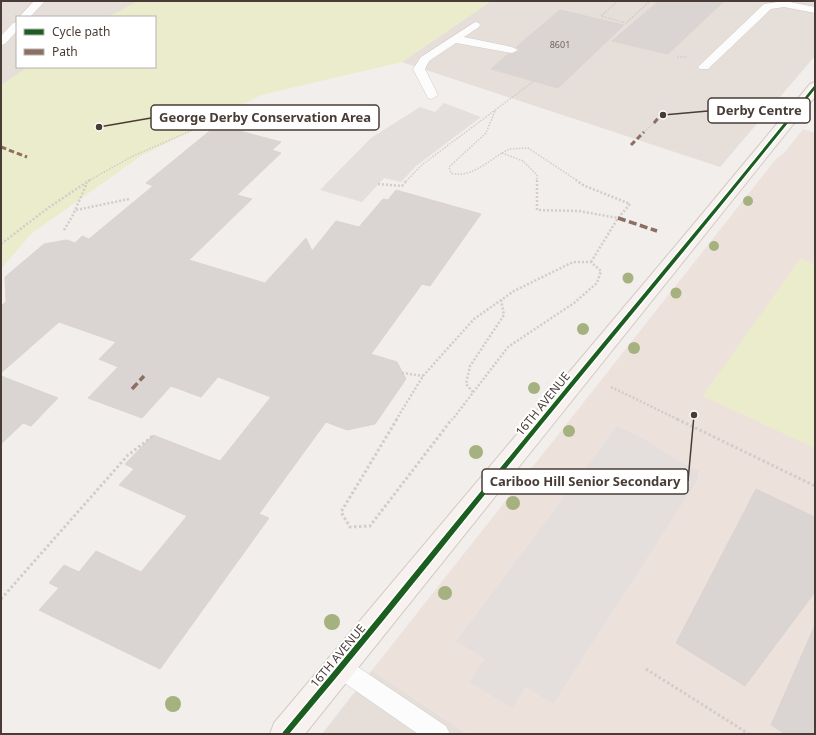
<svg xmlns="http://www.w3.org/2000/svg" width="816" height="735" font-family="'Noto Sans',sans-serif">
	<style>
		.residential { fill: #e6ded9 }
		.education { fill: #ede2db }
		.green { fill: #ebeccb }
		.parking { fill: #e4dfdd }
		.building { fill: #dad5d2; stroke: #dbd4d1 }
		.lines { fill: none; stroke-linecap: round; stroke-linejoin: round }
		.lane-casing { stroke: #cfcac7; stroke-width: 1 }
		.secondary-casing { stroke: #d3cac3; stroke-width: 2 }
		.path-far2 { stroke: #d2ccca; stroke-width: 1.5; stroke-dasharray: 1.5 1.5; stroke-linecap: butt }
		.path-far1 { stroke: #d2ccca; stroke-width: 2.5; stroke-dasharray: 2 2; stroke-linecap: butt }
		.path { stroke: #d2ccca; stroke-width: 3; stroke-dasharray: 2.5 2.5; stroke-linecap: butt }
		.lane { fill: #fdfcfc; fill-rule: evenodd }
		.secondary { fill: #f7f2ef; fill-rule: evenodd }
		.quiet-far1 { stroke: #8d6e63; stroke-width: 3; stroke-dasharray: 5.5 3; stroke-linecap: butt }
		.quiet { stroke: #8d6e63; stroke-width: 3.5; stroke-dasharray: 8 3.5; stroke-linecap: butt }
		.cycleway-casing { stroke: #fff; stroke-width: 3 }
		.cycleway { fill: #1b5e20; fill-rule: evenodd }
		.tree { fill: #a5b17f }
		.labels { text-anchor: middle; stroke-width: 4; stroke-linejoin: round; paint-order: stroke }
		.far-number-label { font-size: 9px; fill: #6f645e }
		.street-label { font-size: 12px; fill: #493c36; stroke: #fff }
		.leader { fill: none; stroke: #493c36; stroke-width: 1.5 }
		.callout-dot { fill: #493c36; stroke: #fff; stroke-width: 1.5 }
		.callout { fill: #fff; stroke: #493c36; stroke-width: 1.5 }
		.callout-label { font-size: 13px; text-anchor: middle; font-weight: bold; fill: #493c36 }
	</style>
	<rect width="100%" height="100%" fill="#f2eeec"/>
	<g class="residential">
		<path d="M1 1H144L118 17H17V67H42L1 98Z"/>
		<path d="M491 1H806L815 3V56L720 167 402 62Z"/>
		<path d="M372 670 467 734H322Z"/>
	</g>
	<path class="education" d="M803 129 815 133V734H467L372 670 775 160 785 152Z"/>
	<g class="green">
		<path d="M138 1H491L402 62 261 95 141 156 31 234 1 269V85L28 67H155V17H108Z"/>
		<path d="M800 259 815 265V448L703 396Z"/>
	</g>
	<g class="parking">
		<path d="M444 103 481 117 416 166 401 182 384 178 362 202 320 190 371 138 420 107 435 112Z"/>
		<path d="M617 426 642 438 677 460 699 471 697 481 553 704 526 687 512 708 469 682 485 659 456 641Z"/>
	</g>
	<g class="building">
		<path d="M659 1H724L668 54 612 41Z"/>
		<path d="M560 10 624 25 558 88 491 69 508 54H513L519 51V49L516 47Z"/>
		<path d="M217 125 281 142 272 150 281 153 237 195 252 199 189 260 265 283 306 238 312 251 336 221 359 227 383 199 388 200 396 190 481 214 430 286 422 284 371 354 397 362 406 379 375 424 347 430 326 422 259 514 269 518 160 669 39 610 59 588 49 583 64 565 79 572 96 551 141 572 187 516 119 485 134 469 125 464 153 435 220 461 271 397 218 377 201 397 171 386 142 418 88 398 118 367 99 359 116 342 59 322 1 373V306L6 302 5 277 44 244 67 240 75 243 82 236 89 239 153 186 146 183Z"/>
		<path d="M1 376 58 398 31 426 23 423 1 444Z"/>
		<path d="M756 489 815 517V592L745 686 676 643Z"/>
		<path d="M815 625V734H785L771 725Z"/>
	</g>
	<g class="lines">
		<g class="lane-casing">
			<g id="lane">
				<path d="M34 1H45L30 17H19Z"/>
				<path d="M785 1 815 7V13L784 7 771 9 708 69H700L698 67 700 65 764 4Z"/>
				<path d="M17 22V31L5 44 1 45V36L13 23Z"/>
				<path d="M475 22 479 23 480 25 479 27 464 37 512 47 518 50 512 53 456 43 429 61 425 69 438 95 432 99 428 98 413 69 421 57Z"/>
				<path d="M341 657 349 661 446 726 450 734H418L333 675 330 668 333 661Z"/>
			</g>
		</g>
		<g class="secondary-casing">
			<path id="secondary" d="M815 82V97L305 734H270L274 723 688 231 810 84Z"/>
		</g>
		<g class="path-far2">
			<path d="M618 1 601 16 626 23 650 1"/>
			<path d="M677 57H687"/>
			<path d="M495 111 486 133 449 167 451 173C469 179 487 162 502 153"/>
			<path d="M644 132 654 123"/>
			<path d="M502 153 523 161 537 175V181"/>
			<path d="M502 153 509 149 528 148 578 181"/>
			<path d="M88 181 133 156 200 127 220 113 285 130"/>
			<path d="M406 181 423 164 534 81"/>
		</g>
		<g class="path-far1">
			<path d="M537 180V210L579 211 618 218 630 204 583 185 576 180"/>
			<path d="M378 184 402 186 407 180"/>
			<path d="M76 210 129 199"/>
			<path d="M64 230 72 217 87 183"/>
			<path d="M1 244 48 208 90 180"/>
			<path d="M591 262 618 218"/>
			<path d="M402 373 423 376"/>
			<path d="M423 376 474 319 514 291 573 262H591L601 271 597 283 574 303 508 347 452 420"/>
			<path d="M611 387 679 420"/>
			<path d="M473 392 466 384 470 366 504 315 501 300"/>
			<path d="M396 420 423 376"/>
		</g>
		<g class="path">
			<path d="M397 419 341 512 350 527 370 526 452 419"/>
			<path d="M677 419 815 486"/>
			<path d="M1 599 128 455 153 436"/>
			<path d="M646 669 749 734"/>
		</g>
		<use href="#lane" class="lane"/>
		<use href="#secondary" class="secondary"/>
		<g class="quiet-far1">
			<path d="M654 123 660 116"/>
			<path d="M631 145 644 132"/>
			<path d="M1 147 27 157"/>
		</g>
		<g class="quiet">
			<path d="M618 218 657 231"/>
			<path d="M132 389 144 376"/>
		</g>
		<g class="cycleway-casing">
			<path id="cycleway" d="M814 86H815V89C724 204 630 316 538 429 455 531 374 634 289 734H282L283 732C368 631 450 528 534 427 627 313 722 201 814 86Z"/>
		</g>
		<use href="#cycleway" class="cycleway"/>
	</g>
	<g class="tree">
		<circle cx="748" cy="201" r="5"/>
		<circle cx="714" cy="246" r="5"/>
		<circle cx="628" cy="278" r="5.5"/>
		<circle cx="676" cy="293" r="5.5"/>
		<circle cx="583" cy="329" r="6"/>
		<circle cx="634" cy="348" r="6"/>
		<circle cx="534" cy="388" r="6"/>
		<circle cx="569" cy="431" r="6"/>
		<circle cx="476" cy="452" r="7"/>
		<circle cx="513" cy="503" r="7"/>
		<circle cx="445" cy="593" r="7"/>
		<circle cx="332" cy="622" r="8"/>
		<circle cx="173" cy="704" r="8"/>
	</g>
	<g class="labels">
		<g class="far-number-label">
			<text x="560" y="48">8601</text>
		</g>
		<g class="street-label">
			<text transform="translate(543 404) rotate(-51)" y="4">16TH AVENUE</text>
			<text transform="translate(338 656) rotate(-50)" y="4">16TH AVENUE</text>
		</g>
	</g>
	<path class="leader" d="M663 115L708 111M99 127L151 118M694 415L688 481"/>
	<g class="callout-dot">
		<circle cx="663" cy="115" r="4"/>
		<circle cx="99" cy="127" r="4"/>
		<circle cx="694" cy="415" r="4"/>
	</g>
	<g class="callout">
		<rect x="708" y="98" width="102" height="25" rx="4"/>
		<rect x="151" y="105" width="228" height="25" rx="4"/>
		<rect x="482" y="469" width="206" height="25" rx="4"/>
	</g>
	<g class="callout-label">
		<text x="759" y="115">Derby Centre</text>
		<text x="265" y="122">George Derby Conservation Area</text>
		<text x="585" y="486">Cariboo Hill Senior Secondary</text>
	</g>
	<rect width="816" height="735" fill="none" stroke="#493c36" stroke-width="4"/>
	<rect x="16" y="16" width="140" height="52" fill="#ffffff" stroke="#b6b1af"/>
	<rect x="24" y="29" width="20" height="6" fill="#1b5e20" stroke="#b6b1af"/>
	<text x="52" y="36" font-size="12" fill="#493c36">Cycle path</text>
	<rect x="24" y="49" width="20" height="6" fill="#8d6e63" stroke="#b6b1af"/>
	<text x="52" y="56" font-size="12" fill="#493c36">Path</text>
</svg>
